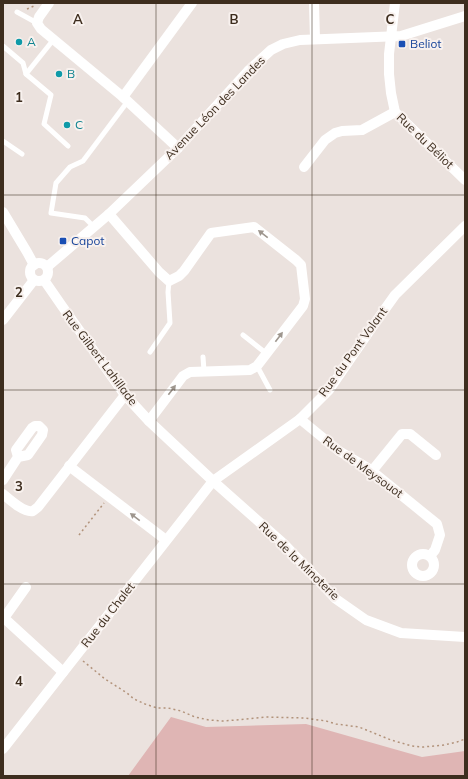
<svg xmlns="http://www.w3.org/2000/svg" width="468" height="779" font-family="Mulish,sans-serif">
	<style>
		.green { fill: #dfb5b4 }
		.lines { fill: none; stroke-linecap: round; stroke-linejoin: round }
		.path { stroke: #b2937b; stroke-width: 1.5; stroke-dasharray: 2 3; stroke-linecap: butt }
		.lane { stroke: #fff; stroke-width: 5 }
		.street { stroke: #fff; stroke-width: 10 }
		.oneway { fill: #9e968e }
		.grid { fill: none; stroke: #3d2d1e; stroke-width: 1; stroke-opacity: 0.55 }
		.culture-dot { fill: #0f9aa8; stroke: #f8f1ee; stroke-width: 1.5 }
		.transit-dot { fill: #1a4fb4; stroke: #f8f1ee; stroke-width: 1.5 }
		.labels { text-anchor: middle; stroke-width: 4; stroke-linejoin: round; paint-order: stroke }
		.culture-label { font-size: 12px; fill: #0d838f; stroke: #f8f1ee; text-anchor: start }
		.transit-label { font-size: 12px; fill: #164399; stroke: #f8f1ee; text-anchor: start }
		.street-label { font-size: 12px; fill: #3d2d1e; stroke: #f8f1ee }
		.grid-label { font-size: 13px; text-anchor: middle; font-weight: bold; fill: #3d2d1e; stroke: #f8f1ee; stroke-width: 4; stroke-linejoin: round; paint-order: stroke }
	</style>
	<rect width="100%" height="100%" fill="#ebe2de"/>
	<path class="green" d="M171 717 206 727 306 724 422 757 465 751V776H128Z"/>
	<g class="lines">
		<g class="path">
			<path d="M27 9 34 6"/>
			<path d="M79 535 104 503"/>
			<path d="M83 661 105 679 127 693 134 699 145 704 157 708H168L181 711 195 717 209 720 222 721 236 720 266 717 304 718 326 721 336 724 359 727 391 740 412 746 423 747 444 745 457 742 465 739"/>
		</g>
		<g class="lane">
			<path d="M17 12 37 23"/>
			<path d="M3 46 23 63 26 74 51 95 44 124 68 146"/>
			<path d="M26 74 54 39"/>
			<path d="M3 141 22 154"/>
			<path d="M94 227 85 218 51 213 56 183 70 167 83 161 128 101"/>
			<path d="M243 335 267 354"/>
			<path d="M150 352 170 323 168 292 169 281"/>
			<path d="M203 357 204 371"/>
			<path d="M257 366 270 390"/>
		</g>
		<g class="street">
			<path d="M49 3 39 17 37 23 41 29 123 97 178 148"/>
			<path d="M314 3 315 39"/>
			<path d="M395 3 389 54V74L391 93 395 112 465 180"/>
			<path d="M123 97 192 3"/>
			<path d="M304 167 325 140 335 133 342 131 362 130 395 112"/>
			<path d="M3 212 27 252 34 265"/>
			<path d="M109 214 159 272 169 281 179 276 184 271 211 233 254 227 296 260 301 265 305 299 303 306 257 366 250 370 190 372 183 376 149 421"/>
			<circle cx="39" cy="272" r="9"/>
			<path d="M47 267 109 214 178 148 248 71 271 50 283 44 300 40 401 36 465 16"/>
			<path d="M44 280 62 306 125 395 149 421 213 481 284 544 336 599 366 620 401 633 465 637"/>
			<path d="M3 320 34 280"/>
			<path d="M300 419 339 451 368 468 437 524 440 535 435 550 430 556"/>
			<path d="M69 466 166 540"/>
			<path d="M372 471 402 434H410L436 455"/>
			<path d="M3 480 18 457 28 455 42 435 43 430 39 426H35L32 428 16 450 18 457"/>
			<path d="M3 494C10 500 24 513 33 511 34 510 37 508 38 507L125 395"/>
			<circle cx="423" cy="565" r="11"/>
			<path d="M26 587 4 618 63 672"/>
			<path d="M3 749 213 481 300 419 329 390 375 323 395 295 465 226"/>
		</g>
	</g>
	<defs><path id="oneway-solid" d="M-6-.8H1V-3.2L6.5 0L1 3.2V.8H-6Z"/></defs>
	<g class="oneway">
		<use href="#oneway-solid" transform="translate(263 234) rotate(-142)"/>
		<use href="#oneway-solid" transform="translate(279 337) rotate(-53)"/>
		<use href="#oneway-solid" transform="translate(172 390) rotate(-53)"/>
		<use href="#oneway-solid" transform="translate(135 517) rotate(-143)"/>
	</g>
	<path class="grid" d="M156 3V776M312 3V776M3 195H465M3 390H465M3 584H465"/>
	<g class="culture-dot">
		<circle cx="19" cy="42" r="4"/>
		<circle cx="59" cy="74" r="4"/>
		<circle cx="67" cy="125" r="4"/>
	</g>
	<g class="transit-dot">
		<rect x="398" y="40" width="8" height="8" rx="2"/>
		<rect x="59" y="237" width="8" height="8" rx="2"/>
	</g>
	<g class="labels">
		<g class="culture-label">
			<text x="27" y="46">A</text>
			<text x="67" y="78">B</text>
			<text x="75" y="129">C</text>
		</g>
		<g class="transit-label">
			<text x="410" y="48">Beliot</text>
			<text x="71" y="245">Capot</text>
		</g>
		<g class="street-label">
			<text transform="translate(215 108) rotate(-46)" y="4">Avenue Léon des Landes</text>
			<text transform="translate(425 141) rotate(44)" y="4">Rue du Béliot</text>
			<text transform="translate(353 352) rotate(-54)" y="4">Rue du Pont Volant</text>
			<text transform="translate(100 358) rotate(53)" y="4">Rue Gilbert Lahillade</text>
			<text transform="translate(363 467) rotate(36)" y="4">Rue de Meysouot</text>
			<text transform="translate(299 561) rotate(44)" y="4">Rue de la Minoterie</text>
			<text transform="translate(108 615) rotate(-52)" y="4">Rue du Chalet</text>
		</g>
	</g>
	<g class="grid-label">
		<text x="78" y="24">A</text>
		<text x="234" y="24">B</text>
		<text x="390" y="24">C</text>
		<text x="19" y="102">1</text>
		<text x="19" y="297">2</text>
		<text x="19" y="491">3</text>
		<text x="19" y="686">4</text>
	</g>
	<rect width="468" height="779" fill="none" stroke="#3d2d1e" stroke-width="8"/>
</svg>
